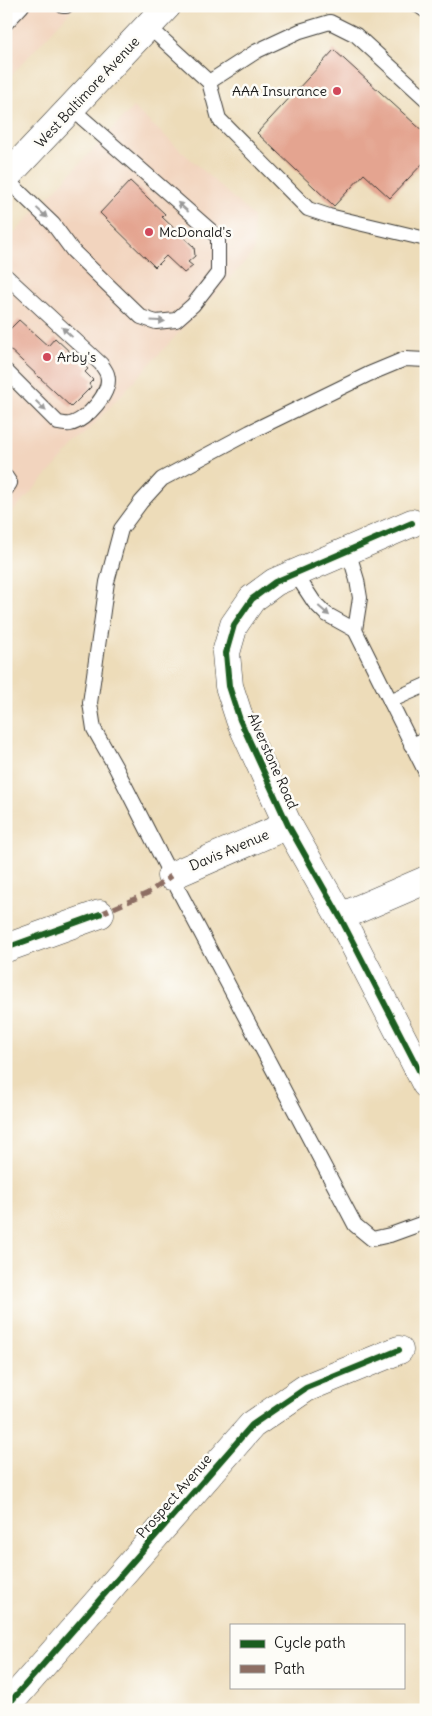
<svg xmlns="http://www.w3.org/2000/svg" width="432" height="1716" font-family="Delius,sans-serif">
	<style>
		.built { fill: #f2d4be }
		.building { fill: #e4a490 }
		.lines { fill: none; stroke-linecap: round; stroke-linejoin: round }
		.service-casing { stroke: #3b3934; stroke-width: 16 }
		.minor-casing { stroke: #3b3934; stroke-width: 29 }
		.primary-casing { stroke: #3b3934; stroke-width: 29 }
		.service { stroke: #fff; stroke-width: 14 }
		.minor { stroke: #fff; stroke-width: 28 }
		.primary { stroke: #fff; stroke-width: 28 }
		.quiet { stroke: #8d6e63; stroke-width: 5; stroke-dasharray: 10 5; stroke-linecap: butt }
		.cycleway-casing { stroke: #fdfcf7; stroke-width: 9 }
		.cycleway { stroke: #1b5e20; stroke-width: 6 }
		.oneway { fill: #999 }
		.poi-dot { fill: #d1495b; stroke: #fdfcf7; stroke-width: 2 }
		.labels { text-anchor: middle; stroke-width: 5; stroke-linejoin: round; paint-order: stroke }
		.poi-label { font-size: 14px; fill: #1c1c1c; stroke: #fdfcf7; text-anchor: start }
		.street-label { font-size: 14px; fill: #1c1c1c; stroke: #fdfcf7 }
	</style>
	<rect width="100%" height="100%" fill="#fdfcf7"/>
	<filter id="ink" filterUnits="userSpaceOnUse"><feTurbulence type="fractalNoise" baseFrequency=".02" numOctaves="2"/><feDisplacementMap in="SourceGraphic" scale="10" xChannelSelector="R" yChannelSelector="G"/><feConvolveMatrix kernelMatrix="1 2 1 2 8 2 1 2 1" color-interpolation-filters="sRGB"/></filter>
	<filter id="wash" filterUnits="userSpaceOnUse"><feTurbulence type="fractalNoise" baseFrequency=".0096" numOctaves="4" result="noise"/><feDisplacementMap in="SourceGraphic" scale="20" xChannelSelector="R" yChannelSelector="G"/><feGaussianBlur stdDeviation="1.12" result="paint"/><feColorMatrix in="noise" values="0 0 0 0 0 0 0 0 0 0 0 0 0 0 0 0 0 1.4 0 .05"/><feComposite in="paint" operator="in"/></filter>
	<g filter="url(#wash)">
		<rect width="100%" height="100%" fill="#eddcb9"/>
		<g class="built">
			<path d="M6 6H75L6 81Z"/>
			<path d="M133 107 253 216 254 252 6 519V242Z"/>
		</g>
		<g id="blocks">
			<g class="building">
				<path d="M334 50 426 134V160L390 198 364 174 334 206 257 133Z"/>
				<path d="M130 181 165 214 162 217 194 247 195 256 188 262 193 266 184 273 166 256 155 267 100 213Z"/>
				<path d="M19 320 48 346 55 338 88 369 85 372 93 380 89 384 91 387 71 407 6 346V333Z"/>
			</g>
		</g>
	</g>
	<g filter="url(#ink)">
		<use href="#blocks" fill-opacity="0" stroke="#3b3934" stroke-width="1"/>
		<g class="lines">
			<g class="service-casing">
				<g id="service">
					<path d="M63 6H66"/>
					<path d="M419 6 426 11"/>
					<path d="M6 23 22 6"/>
					<path d="M148 26 209 82 219 119 308 209 329 216 426 239"/>
					<path d="M209 82 257 51 300 31 330 22 356 35 426 99"/>
					<path d="M6 179 53 224 73 251 141 317 156 322 176 320 193 305 218 273V237L72 109"/>
					<path d="M6 276 101 364C103 367 106 371 107 374 113 392 86 421 70 424 67 425 61 423 58 423L6 371"/>
					<path d="M426 360 405 359 369 374 250 432 162 479 141 502 121 529 107 582 90 703 94 729 116 768 171 876 355 1225 372 1239 390 1235 426 1222"/>
					<path d="M6 477 10 483 6 489"/>
					<path d="M295 573 314 602 326 614 355 630 360 598 357 580 348 550"/>
					<path d="M355 630 426 773"/>
					<path d="M390 701 426 685"/>
					<path d="M411 745 426 739"/>
				</g>
			</g>
			<g class="minor-casing">
				<g id="minor">
					<path d="M412 523 275 582 252 599 234 625 226 653 229 686 240 720 288 825 340 917 426 1084"/>
					<path d="M171 876 288 825"/>
					<path d="M340 917 426 880"/>
					<path d="M6 948 100 914"/>
					<path d="M6 1707 252 1425 306 1388 399 1350"/>
				</g>
			</g>
			<g class="primary-casing">
				<path id="primary" d="M6 177 167 6"/>
			</g>
			<use href="#service" class="service"/>
			<use href="#minor" class="minor"/>
			<use href="#primary" class="primary"/>
			<path class="quiet" d="M100 914 148 893 171 876"/>
			<g class="cycleway-casing">
				<g id="cycleway">
					<path d="M412 523 275 582 252 599 234 625 226 653 229 686 240 720 288 825 340 917 426 1084"/>
					<path d="M6 948 100 914"/>
					<path d="M6 1707 252 1425 306 1388 399 1350"/>
				</g>
			</g>
			<use href="#cycleway" class="cycleway"/>
		</g>
		<defs><path id="oneway-solid" d="M-6-.8H1V-3.2L6.5 0L1 3.2V.8H-6Z" transform="scale(1.25)"/></defs>
		<g class="oneway">
			<use href="#oneway-solid" transform="translate(183 207) rotate(-139)"/>
			<use href="#oneway-solid" transform="translate(42 213) rotate(43)"/>
			<use href="#oneway-solid" transform="translate(158 321) rotate(3)"/>
			<use href="#oneway-solid" transform="translate(67 332) rotate(-137)"/>
			<use href="#oneway-solid" transform="translate(41 406) rotate(45)"/>
			<use href="#oneway-solid" transform="translate(324 611) rotate(41)"/>
		</g>
	</g>
	<g class="poi-dot">
		<circle cx="337" cy="91" r="5"/>
		<circle cx="149" cy="232" r="5"/>
		<circle cx="47" cy="357" r="5"/>
	</g>
	<g class="labels">
		<g class="poi-label">
			<text x="327" y="96" text-anchor="end">AAA Insurance</text>
			<text x="159" y="237">McDonald's</text>
			<text x="57" y="362">Arby's</text>
		</g>
		<g class="street-label">
			<text transform="translate(87 92) rotate(-47)" y="5">West Baltimore Avenue</text>
			<text transform="translate(273 761) rotate(66)" y="5">Alverstone Road</text>
			<text transform="translate(229 850) rotate(-23)" y="5">Davis Avenue</text>
			<text transform="translate(174 1496) rotate(-49)" y="5">Prospect Avenue</text>
		</g>
	</g>
	<rect width="432" height="1716" fill="none" stroke="#fdfcf7" stroke-width="25"/>
	<rect x="230" y="1624" width="175" height="65" fill="#fdfcf7" stroke="#a3a29f"/>
	<rect x="240" y="1640" width="25" height="8" fill="#1b5e20" stroke="#a3a29f"/>
	<text x="274" y="1648" font-size="15" fill="#1c1c1c">Cycle path</text>
	<rect x="240" y="1665" width="25" height="8" fill="#8d6e63" stroke="#a3a29f"/>
	<text x="274" y="1674" font-size="15" fill="#1c1c1c">Path</text>
</svg>
